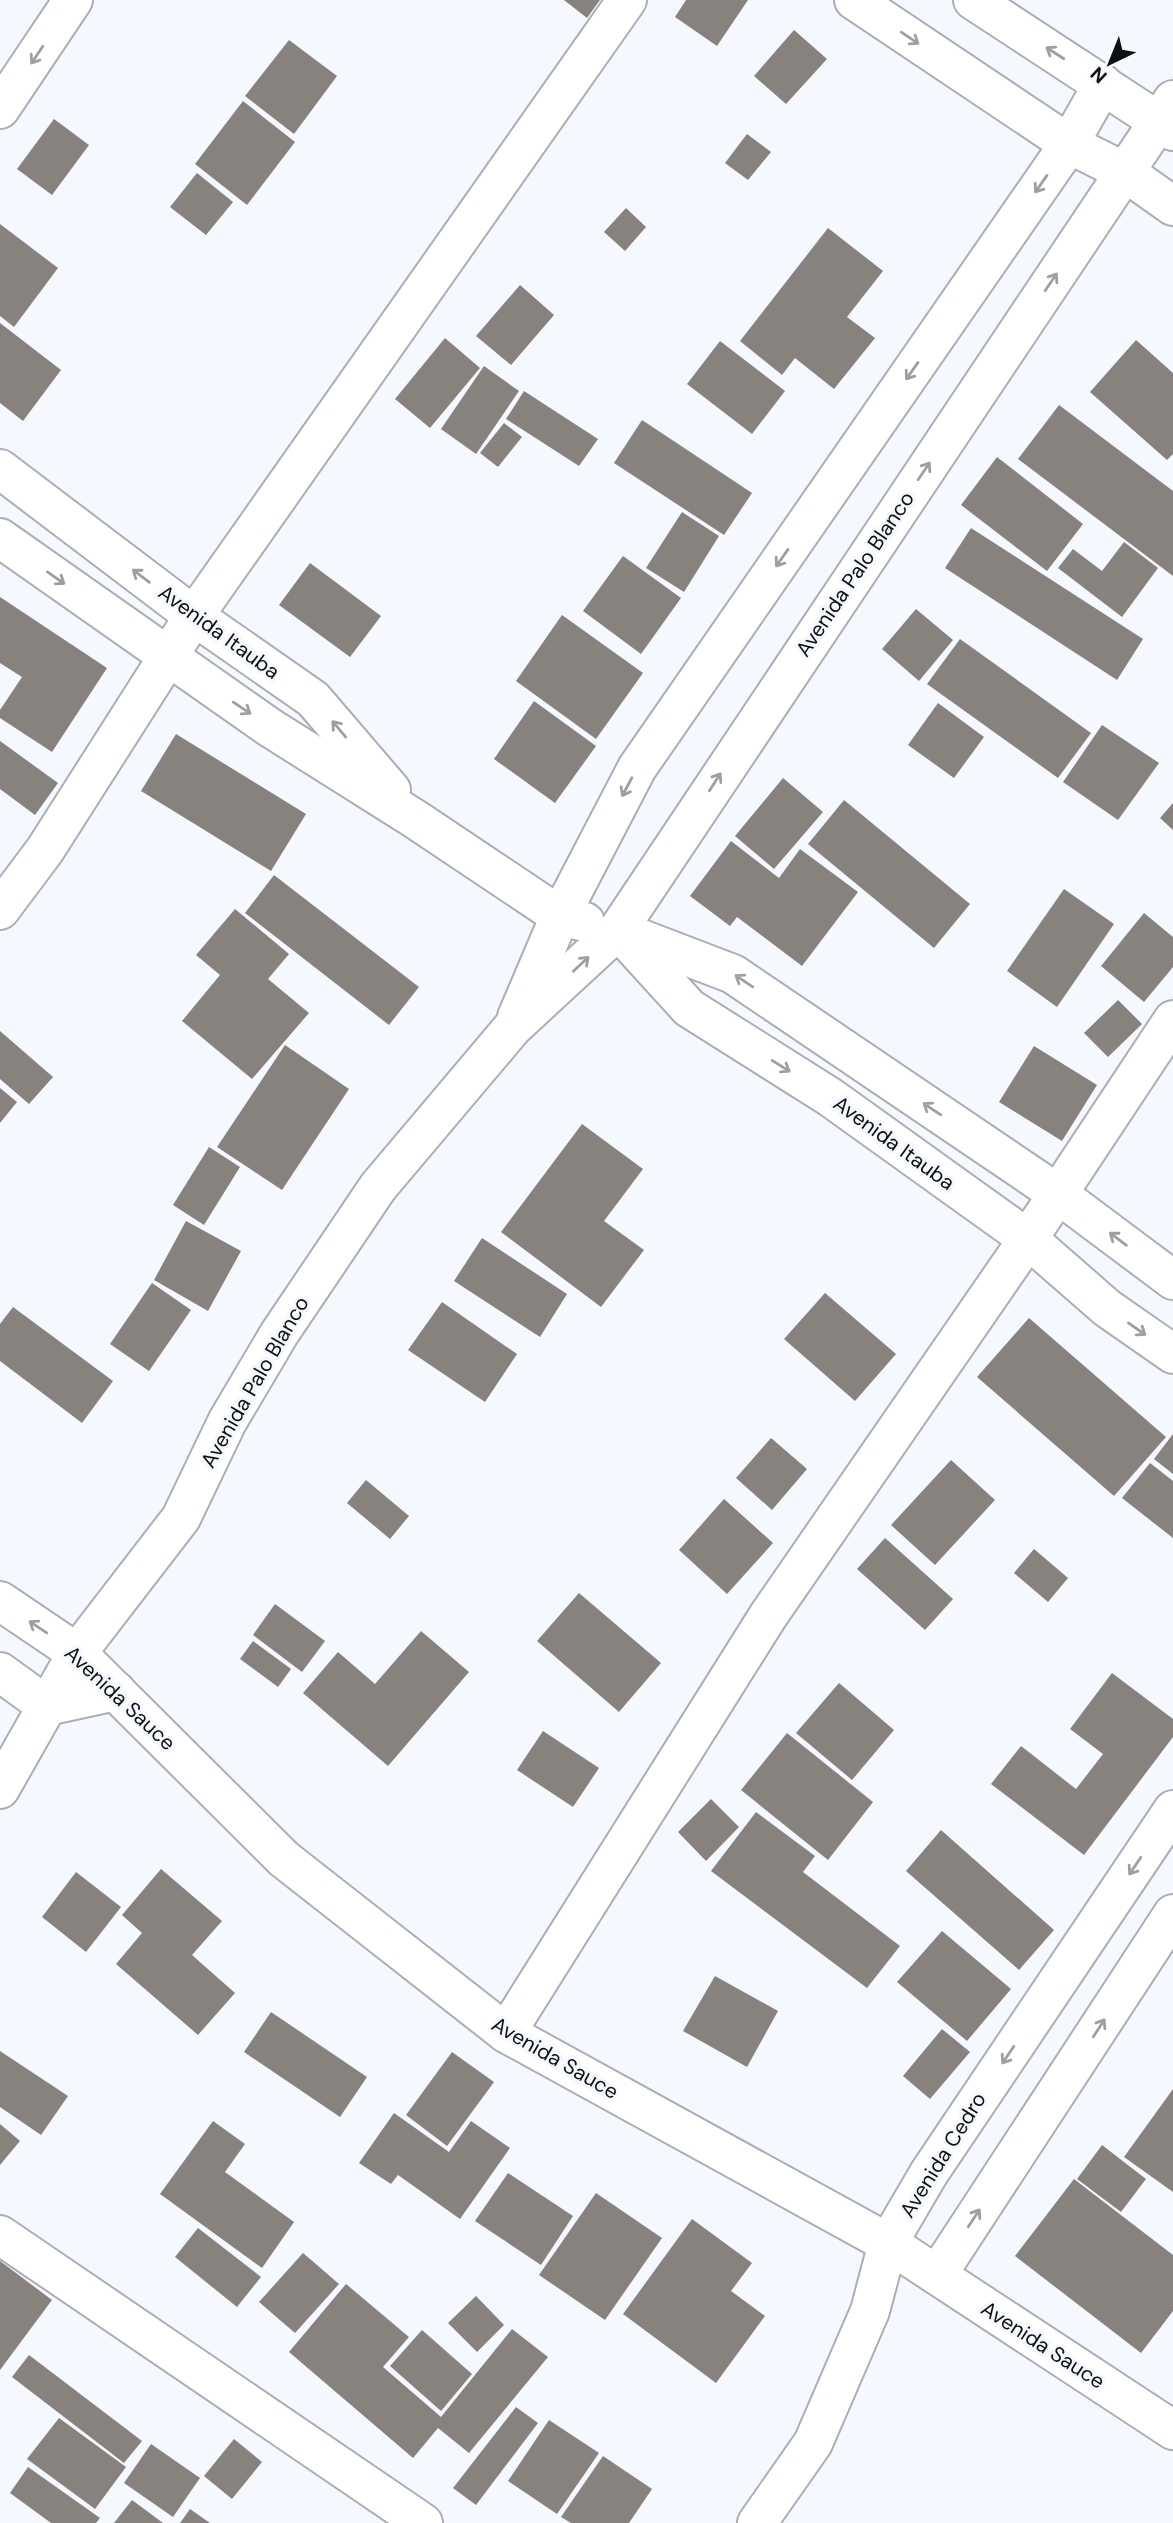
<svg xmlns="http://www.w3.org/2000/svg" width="1173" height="2523" font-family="'DM Sans',sans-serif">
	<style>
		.building { fill: #87827d }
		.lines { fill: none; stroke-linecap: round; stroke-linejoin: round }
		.minor-casing { stroke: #acaeb5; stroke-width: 42 }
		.minor { stroke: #fff; stroke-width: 38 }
		.oneway { stroke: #9f9fa0 }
		.labels { text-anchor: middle; stroke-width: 7; stroke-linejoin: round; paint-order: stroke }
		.street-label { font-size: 21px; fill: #0f1012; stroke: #f5f8ff }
	</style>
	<rect width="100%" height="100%" fill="#f5f8ff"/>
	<g class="building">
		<path d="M564 0H600L587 18Z"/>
		<path d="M686 0H748L717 46 675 17Z"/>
		<path d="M794 30 827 59 786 104 754 76Z"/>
		<path d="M289 40 337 76 294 134 245 96Z"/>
		<path d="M243 101 295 142 247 205 195 164Z"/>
		<path d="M54 119 89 145 52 195 17 169Z"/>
		<path d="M747 134 771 152 748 180 725 163Z"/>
		<path d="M197 173 233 202 206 235 170 207Z"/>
		<path d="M626 208 646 227 625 251 604 232Z"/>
		<path d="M0 224 58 268 14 327 0 316Z"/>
		<path d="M828 228 883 271 847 317 875 338 834 389 795 358 782 375 740 341Z"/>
		<path d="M520 285 554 315 511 365 476 336Z"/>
		<path d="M0 323 61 370 23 421 0 403Z"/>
		<path d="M445 338 480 368 430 428 395 399Z"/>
		<path d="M1136 340 1173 373V454L1167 460 1090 392Z"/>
		<path d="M720 341 785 391 752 434 687 384Z"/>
		<path d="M484 366 519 391 476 454 441 429Z"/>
		<path d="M524 391 598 439 579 466 506 419Z"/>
		<path d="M1059 405 1173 491V576L1018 459Z"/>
		<path d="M642 420 752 493 724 535 614 463Z"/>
		<path d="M504 423 522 437 498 467 480 453Z"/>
		<path d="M997 457 1083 524 1047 571 961 505Z"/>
		<path d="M682 512 719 536 684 592 646 568Z"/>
		<path d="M971 528 1143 639 1117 680 945 568Z"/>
		<path d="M1124 542 1158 568 1122 617 1058 568 1073 549 1102 571Z"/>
		<path d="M623 556 681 598 641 654 583 611Z"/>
		<path d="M310 563 381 616 350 657 279 605Z"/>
		<path d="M0 597 107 668 52 752 0 718V710L22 677 0 663Z"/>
		<path d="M916 609 953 640 919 681 882 649Z"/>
		<path d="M562 615 643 673 596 739 516 681Z"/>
		<path d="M960 639 1091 733 1058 778 927 684Z"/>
		<path d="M534 701 596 746 555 803 494 759Z"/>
		<path d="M938 703 984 737 954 778 908 745Z"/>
		<path d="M1102 725 1159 763 1118 820 1063 782Z"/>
		<path d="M176 734 306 814 271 871 141 791Z"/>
		<path d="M0 741 58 783 35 815 0 789Z"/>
		<path d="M783 778 823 812 774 869 735 836Z"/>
		<path d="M844 800 970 904 934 948 808 844Z"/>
		<path d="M1173 803V830L1160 818Z"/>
		<path d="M731 841 779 878 800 849 858 892 802 966 737 917 730 926 690 896Z"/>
		<path d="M274 875 419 987 389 1025 245 913Z"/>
		<path d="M1064 889 1114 924 1057 1007 1007 971Z"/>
		<path d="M235 909 289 954 268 979 309 1013 252 1079 182 1021 220 975 196 955Z"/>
		<path d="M1144 913 1173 937V967L1144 1002 1101 966Z"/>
		<path d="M1118 1000 1142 1024 1108 1057 1084 1033Z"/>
		<path d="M0 1031 53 1077 29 1104 0 1079Z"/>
		<path d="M285 1045 349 1089 282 1190 217 1147Z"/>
		<path d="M1034 1046 1097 1085 1062 1141 999 1102Z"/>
		<path d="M0 1088 17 1102 0 1123Z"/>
		<path d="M582 1124 643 1169 604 1221 644 1250 601 1307 501 1232Z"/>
		<path d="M209 1147 240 1167 204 1225 173 1205Z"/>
		<path d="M186 1221 241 1251 208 1311 154 1280Z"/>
		<path d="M482 1238 567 1294 540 1337 454 1281Z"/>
		<path d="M152 1283 191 1310 149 1371 110 1344Z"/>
		<path d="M825 1293 896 1354 855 1401 784 1339Z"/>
		<path d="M442 1302 517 1354 485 1402 408 1350Z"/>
		<path d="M13 1307 113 1381 82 1423 0 1361V1324Z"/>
		<path d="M1029 1318 1166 1437 1114 1496 977 1377Z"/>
		<path d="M1173 1434V1474L1154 1459Z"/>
		<path d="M771 1438 807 1469 772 1510 736 1478Z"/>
		<path d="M951 1460 995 1500 935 1565 891 1525Z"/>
		<path d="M1150 1463 1173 1481V1538L1122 1498Z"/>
		<path d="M366 1480 409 1516 390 1539 347 1503Z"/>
		<path d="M724 1499 773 1543 727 1594 679 1550Z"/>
		<path d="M885 1538 953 1599 925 1630 857 1569Z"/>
		<path d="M1034 1549 1068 1578 1048 1602 1014 1573Z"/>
		<path d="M579 1593 661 1663 619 1712 537 1641Z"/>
		<path d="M275 1604 325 1641 302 1672 253 1635Z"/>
		<path d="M421 1631 469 1672 388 1766 303 1693 338 1652 375 1684Z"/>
		<path d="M253 1641 291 1669 278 1687 240 1659Z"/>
		<path d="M1112 1673 1173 1719V1737L1084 1855 991 1784 1021 1746 1076 1789 1103 1754 1070 1729Z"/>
		<path d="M839 1683 894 1730 852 1780 796 1733Z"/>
		<path d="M543 1731 599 1768 573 1807 517 1770Z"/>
		<path d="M787 1733 873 1802 828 1860 741 1790Z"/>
		<path d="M711 1799 739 1827 706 1861 678 1832Z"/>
		<path d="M756 1812 815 1856 803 1872 900 1946 867 1988 711 1871Z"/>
		<path d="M941 1830 1054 1930 1019 1970 906 1871Z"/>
		<path d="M161 1869 222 1921 192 1955 235 1993 198 2035 116 1964 142 1933 122 1915Z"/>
		<path d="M76 1872 121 1907 86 1952 42 1917Z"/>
		<path d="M942 1931 1011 1989 967 2041 897 1982Z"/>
		<path d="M715 1976 778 2011 747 2067 683 2031Z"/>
		<path d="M271 2012 367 2077 340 2117 244 2052Z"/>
		<path d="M942 2029 970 2052 930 2099 903 2076Z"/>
		<path d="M0 2051 68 2096 41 2135 0 2107Z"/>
		<path d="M452 2052 494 2082 447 2146 406 2115Z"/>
		<path d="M1173 2089V2192L1124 2157Z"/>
		<path d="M394 2113 449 2152 471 2121 510 2148 460 2219 398 2175 391 2184 359 2163Z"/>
		<path d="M213 2121 245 2144 225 2172 294 2222 262 2268 160 2194Z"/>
		<path d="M0 2124 20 2141 0 2165Z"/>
		<path d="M1102 2145 1146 2179 1121 2212 1077 2179Z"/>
		<path d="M508 2173 573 2216 541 2265 475 2221Z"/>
		<path d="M1074 2179 1173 2255V2311L1141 2353 1015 2256Z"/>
		<path d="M596 2193 662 2238 605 2320 539 2275Z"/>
		<path d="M692 2219 752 2263 731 2291 765 2316 716 2383 623 2314Z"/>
		<path d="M198 2228 261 2277 237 2307 175 2257Z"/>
		<path d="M303 2253 339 2284 295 2333 259 2302Z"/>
		<path d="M0 2261 52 2300 0 2370Z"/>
		<path d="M346 2284 409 2337 383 2367 441 2417 512 2329 548 2357 469 2453 438 2428 413 2458 289 2352Z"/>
		<path d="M476 2296 504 2325 477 2352 448 2323Z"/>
		<path d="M422 2330 472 2374 441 2411 390 2366Z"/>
		<path d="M29 2355 142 2441 124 2463 12 2377Z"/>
		<path d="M516 2407 538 2423 476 2505 453 2488Z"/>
		<path d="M59 2418 126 2467 95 2509 27 2459Z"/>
		<path d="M549 2420 599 2453 557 2514 508 2481Z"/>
		<path d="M234 2439 262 2462 232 2499 204 2476Z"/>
		<path d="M151 2444 200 2478 173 2517 124 2483Z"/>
		<path d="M603 2456 652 2489 629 2523H571L561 2517Z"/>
		<path d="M28 2467 100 2518 96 2523H51L10 2493Z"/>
		<path d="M132 2500 163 2523H114Z"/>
		<path d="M190 2509 210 2523H180Z"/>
	</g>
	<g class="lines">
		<g class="minor-casing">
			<g id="minor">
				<path d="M854 0 1069 144 1125 172 1173 206"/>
				<path d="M973 0 1173 131"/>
				<path d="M0 109 73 0"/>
				<path d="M0 469 194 616 313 699 391 790"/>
				<path d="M0 538 269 727 415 819 560 916 585 922"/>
				<path d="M0 910 45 850 194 616 627 0"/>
				<path d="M517 1017 560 916 637 768 1069 144 1103 84"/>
				<path d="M1173 1280 1058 1194 733 974 618 930 689 1008 830 1097 1028 1239 1107 1308 1173 1354"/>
				<path d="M0 1601 77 1653 284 1859 506 2033 888 2243 1173 2430"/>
				<path d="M0 1672 47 1706 116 1691"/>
				<path d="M0 1789 77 1653 181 1518 227 1422 279 1334 378 1187 513 1027 618 930 1173 100"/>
				<path d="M506 2033 768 1616 1028 1239 1173 1020"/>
				<path d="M0 2235 423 2523"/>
				<path d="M937 2275 1173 1914"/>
				<path d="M757 2523 813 2443 870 2311 888 2243 929 2173 1173 1810"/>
			</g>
		</g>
		<use href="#minor" class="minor"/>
	</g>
	<defs><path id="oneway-shaft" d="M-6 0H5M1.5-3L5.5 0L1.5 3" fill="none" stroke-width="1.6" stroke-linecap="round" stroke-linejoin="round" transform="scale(1.75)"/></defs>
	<g class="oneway">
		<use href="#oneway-shaft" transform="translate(910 38) rotate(34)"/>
		<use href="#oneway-shaft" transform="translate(1055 53) rotate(-147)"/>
		<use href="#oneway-shaft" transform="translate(37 55) rotate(124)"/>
		<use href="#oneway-shaft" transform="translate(1041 184) rotate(125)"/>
		<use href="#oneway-shaft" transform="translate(1051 282) rotate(-56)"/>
		<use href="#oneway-shaft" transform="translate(912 371) rotate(125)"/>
		<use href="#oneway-shaft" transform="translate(924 471) rotate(-56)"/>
		<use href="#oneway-shaft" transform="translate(782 558) rotate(125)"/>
		<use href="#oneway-shaft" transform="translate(141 576) rotate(-143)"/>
		<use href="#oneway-shaft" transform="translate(56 578) rotate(35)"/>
		<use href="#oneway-shaft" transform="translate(242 708) rotate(34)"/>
		<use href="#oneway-shaft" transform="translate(339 729) rotate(-130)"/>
		<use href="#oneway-shaft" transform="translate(715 782) rotate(-57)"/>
		<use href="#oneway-shaft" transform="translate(627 787) rotate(118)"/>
		<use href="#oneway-shaft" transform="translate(581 964) rotate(-43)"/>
		<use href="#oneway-shaft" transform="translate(744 981) rotate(-146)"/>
		<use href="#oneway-shaft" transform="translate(781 1066) rotate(32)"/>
		<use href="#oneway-shaft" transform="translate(932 1109) rotate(-146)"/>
		<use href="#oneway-shaft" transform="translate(1118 1239) rotate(-143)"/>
		<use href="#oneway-shaft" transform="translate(1137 1329) rotate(35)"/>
		<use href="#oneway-shaft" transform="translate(38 1627) rotate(-146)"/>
		<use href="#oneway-shaft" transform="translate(1135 1866) rotate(124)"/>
		<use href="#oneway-shaft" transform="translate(1099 2028) rotate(-57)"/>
		<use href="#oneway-shaft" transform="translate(1008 2055) rotate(124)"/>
		<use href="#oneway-shaft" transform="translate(974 2218) rotate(-57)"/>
	</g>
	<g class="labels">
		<g class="street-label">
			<text transform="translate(855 574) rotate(-56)" y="7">Avenida Palo Blanco</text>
			<text transform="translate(219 632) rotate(36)" y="7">Avenida Itauba</text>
			<text transform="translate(894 1143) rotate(36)" y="7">Avenida Itauba</text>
			<text transform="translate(255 1382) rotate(-60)" y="7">Avenida Palo Blanco</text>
			<text transform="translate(120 1698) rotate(43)" y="7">Avenida Sauce</text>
			<text transform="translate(555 2058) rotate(30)" y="7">Avenida Sauce</text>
			<text transform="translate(943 2155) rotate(-58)" y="7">Avenida Cedro</text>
			<text transform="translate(1043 2345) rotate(33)" y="7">Avenida Sauce</text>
		</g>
	</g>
	<g transform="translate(1110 63) rotate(223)" stroke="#f5f8ff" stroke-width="5" paint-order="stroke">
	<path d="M0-5L12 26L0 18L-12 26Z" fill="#0f1012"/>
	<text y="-10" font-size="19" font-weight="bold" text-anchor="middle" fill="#0f1012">N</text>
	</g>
</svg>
